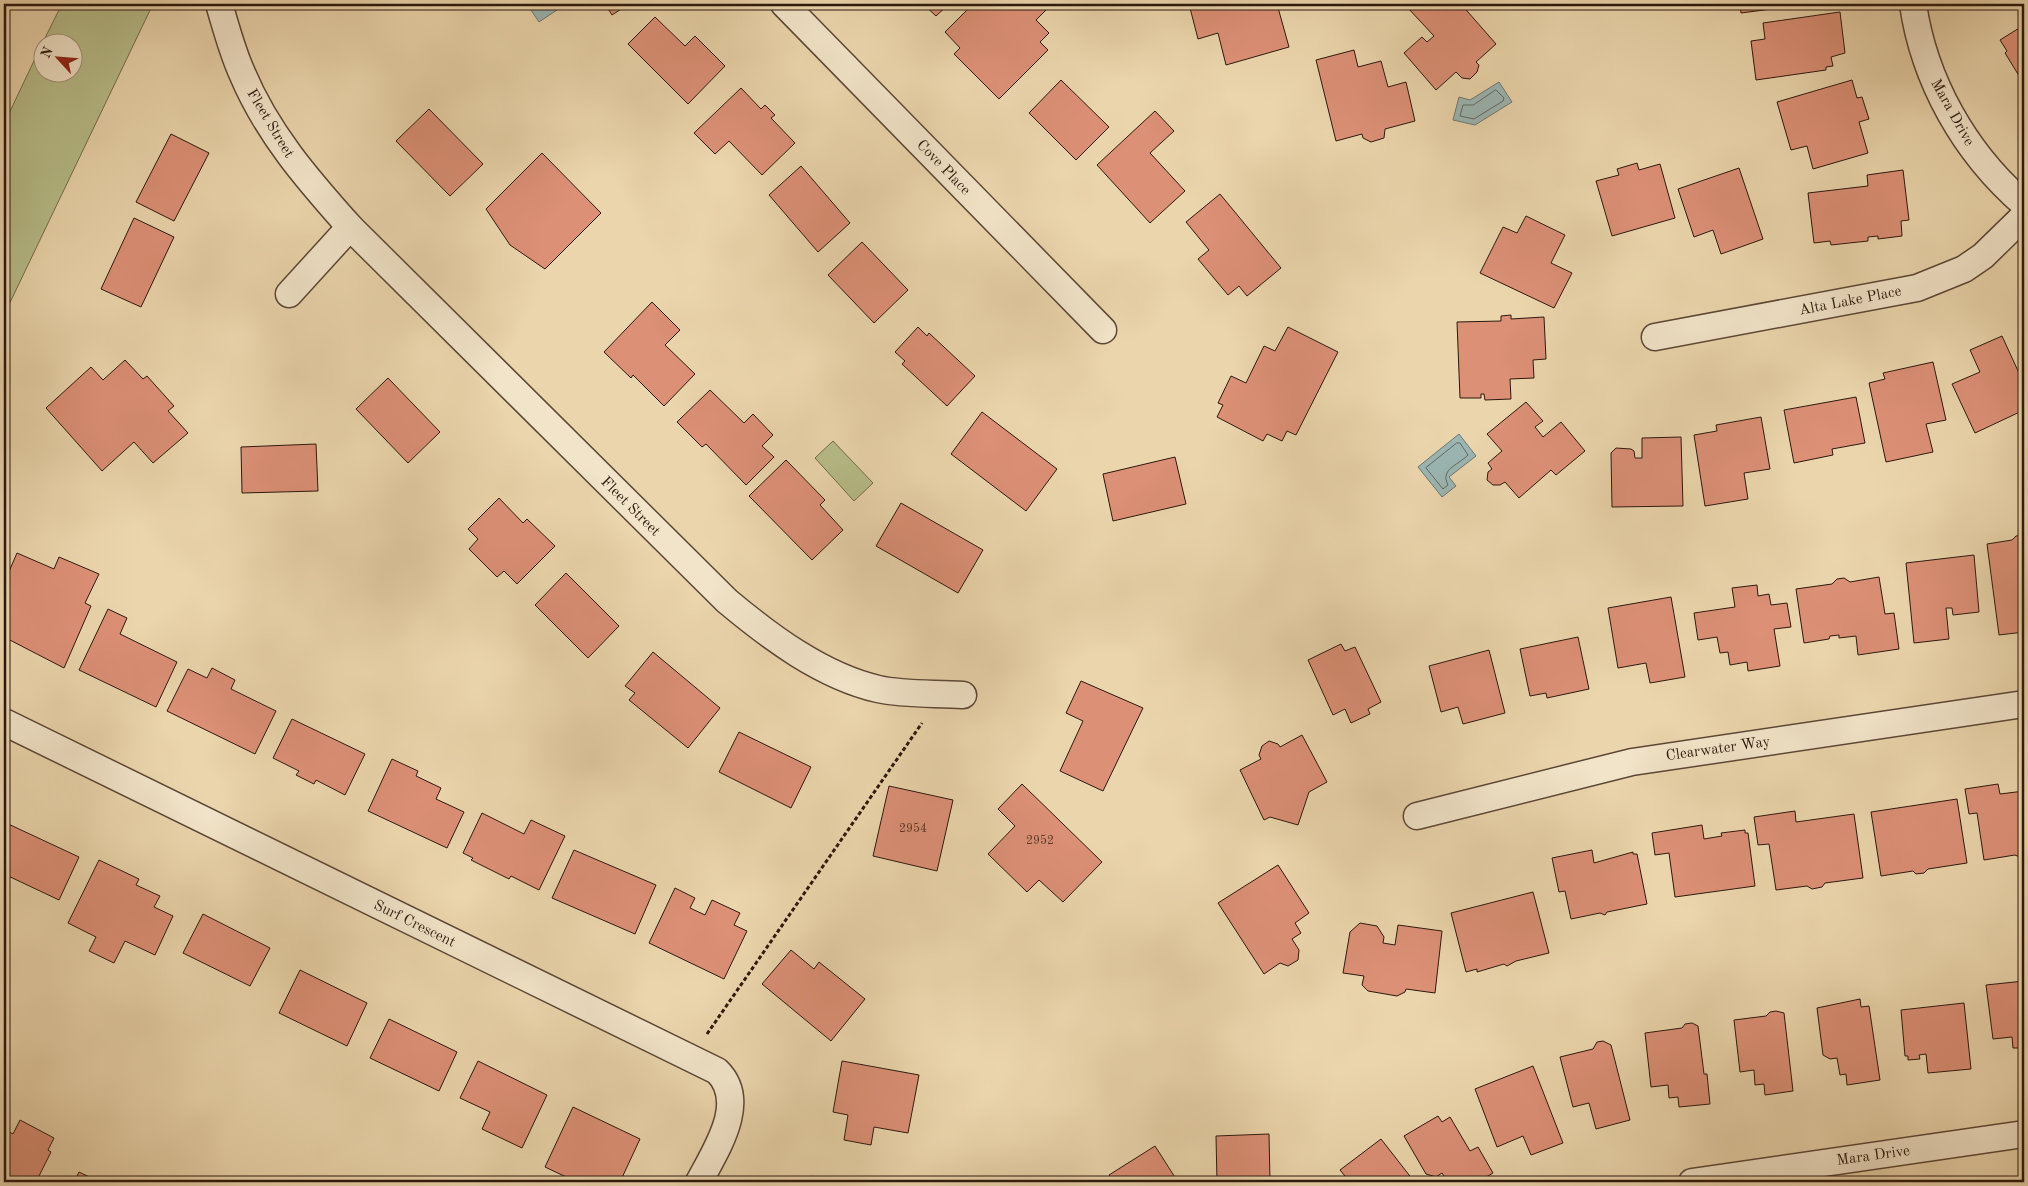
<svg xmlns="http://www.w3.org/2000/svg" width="2028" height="1186" font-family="'Old Standard TT',serif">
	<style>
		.green { fill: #b7bd89; stroke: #726a4c }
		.water { fill: #9bb6b3; stroke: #6f7771 }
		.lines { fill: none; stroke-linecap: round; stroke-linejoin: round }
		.shore { stroke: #646760; stroke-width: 1 }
		.building { fill: #dc9076; stroke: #2c180e }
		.minor-casing { stroke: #5c4736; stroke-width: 29 }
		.path { stroke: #2c180e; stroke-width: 3; stroke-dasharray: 4 2.5; stroke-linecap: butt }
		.minor { stroke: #f2e4c9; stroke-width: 26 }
		.labels { text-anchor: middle; stroke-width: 4; stroke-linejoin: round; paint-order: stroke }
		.number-label { font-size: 12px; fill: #583628 }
		.street-label { font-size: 15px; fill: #2c180e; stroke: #f2e4c9 }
	</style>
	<rect width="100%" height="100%" fill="#ebd5ac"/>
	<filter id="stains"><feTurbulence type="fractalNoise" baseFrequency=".004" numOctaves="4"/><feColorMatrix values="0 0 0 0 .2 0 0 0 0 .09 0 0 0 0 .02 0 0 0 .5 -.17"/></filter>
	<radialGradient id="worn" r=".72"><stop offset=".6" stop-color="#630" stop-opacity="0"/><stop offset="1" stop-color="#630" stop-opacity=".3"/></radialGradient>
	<g class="green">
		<path d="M62 4H153L4 315V124L42 44V72H72V42H43Z"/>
		<path d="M833 441 873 483 854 501 815 458Z"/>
	</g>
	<g class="water">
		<path d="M527 4H553L557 10 539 22Z"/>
		<path d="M1499 82 1512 102 1475 125 1453 120 1459 97 1470 100Z"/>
		<path d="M1459 434 1476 456 1449 477 1456 486 1442 497 1418 467Z"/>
	</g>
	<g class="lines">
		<g class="shore">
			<path d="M1496 90 1504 98 1503 101 1474 119 1460 116 1463 105H1473Z"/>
			<path d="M1457 443H1460L1468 455C1457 466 1440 469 1448 485L1443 489 1426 468Z"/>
		</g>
	</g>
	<g class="building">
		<path d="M605 4H629L612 15Z"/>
		<path d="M923 4H949L936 16Z"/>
		<path d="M973 4H1052L1036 20 1049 33 1040 42 1048 50 999 99 954 54 960 48 945 32Z"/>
		<path d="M1189 4H1277L1289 47 1226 65 1218 33 1198 39Z"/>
		<path d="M1411 4H1461L1496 44 1476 62 1479 65 1477 72 1470 79 1462 78 1456 72 1436 90 1404 53 1422 37 1427 42 1434 36 1407 7Z"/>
		<path d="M1740 4H1810L1741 13Z"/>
		<path d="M1992 4H2023L2022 9Z"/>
		<path d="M1840 12 1845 53 1831 57 1833 66 1826 67V70L1756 80 1751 41 1765 39 1763 23Z"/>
		<path d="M655 17 685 46 695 36 725 66 688 104 628 44Z"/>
		<path d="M2024 25V84L2005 53 2007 51 2000 40Z"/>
		<path d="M1354 50 1358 67 1381 61 1388 87 1406 82 1415 121 1385 129 1384 138 1371 142 1363 138 1362 134 1336 141 1316 60Z"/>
		<path d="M1061 80 1109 127 1076 160 1029 113Z"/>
		<path d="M1852 80 1857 98 1862 97 1869 119 1859 122 1868 153 1813 169 1807 146 1791 150 1777 102Z"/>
		<path d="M741 88 761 109 765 105 775 115 771 118 795 143 762 175 729 141 715 154 694 133Z"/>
		<path d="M429 109 483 164 450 196 396 141Z"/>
		<path d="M1155 111 1174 131 1150 153 1185 191 1150 223 1097 165Z"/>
		<path d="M171 134 209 153 174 221 136 202Z"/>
		<path d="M542 153 601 213 545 269 510 245 486 209Z"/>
		<path d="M1637 163 1639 170 1660 164 1675 218 1612 236 1596 181 1619 175 1617 169Z"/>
		<path d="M801 166 850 223 818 252 769 195Z"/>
		<path d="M1739 168 1763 239 1721 254 1713 230 1694 237 1678 189Z"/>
		<path d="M1903 170 1909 220 1901 221 1902 236 1878 239V236L1868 237V241L1831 245 1830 241 1814 243 1808 193 1868 186 1867 175Z"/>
		<path d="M1220 194 1281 268 1247 296 1239 286 1228 295 1198 259 1209 250 1186 222Z"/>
		<path d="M1526 216 1565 235 1551 263 1572 273 1554 308 1480 273 1503 227 1517 233Z"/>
		<path d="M134 218 174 237 141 307 101 289Z"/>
		<path d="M862 242 908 290 874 323 828 275Z"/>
		<path d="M652 302 680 330 665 345 695 374 664 406 633 375 631 378 604 352Z"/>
		<path d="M1511 315V319L1544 317 1546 359 1533 360 1534 378 1510 379 1511 399 1485 400 1484 394H1481V398H1460L1457 322 1501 321V316Z"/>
		<path d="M918 327 927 336 929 333 975 376 947 406 902 364 905 361 895 352Z"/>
		<path d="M1288 327 1338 352 1296 435 1287 431 1282 441 1267 434 1263 441 1217 417 1223 405 1218 403 1231 376 1246 383 1264 346 1275 351Z"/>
		<path d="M2002 336 2024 384V410L1975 433 1952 384 1980 372 1970 350Z"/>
		<path d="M125 360 143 379 147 376 174 406 168 411 188 433 153 463 134 442 102 471 46 408 91 367 103 380Z"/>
		<path d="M1933 362 1946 420 1926 424 1933 452 1886 462 1869 383 1885 379 1883 373Z"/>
		<path d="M388 378 440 432 408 463 356 409Z"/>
		<path d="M710 390 744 423 753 414 773 435 762 446 774 457 746 485 706 444 702 447 677 422Z"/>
		<path d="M1856 397 1865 443 1832 449 1833 455 1794 463 1784 410Z"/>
		<path d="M1526 402 1543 421 1535 427 1543 437 1561 422 1585 451 1556 475 1551 470 1519 498 1505 482 1500 485H1493L1487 480 1488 472 1492 469 1488 463 1502 451 1487 434Z"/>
		<path d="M982 412 1057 469 1026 511 951 454Z"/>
		<path d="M1761 417 1770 469 1744 473 1748 499 1705 506 1694 435 1717 431 1716 425Z"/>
		<path d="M1681 437 1683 506 1612 507 1611 453 1616 448 1631 449 1634 451 1635 458H1642V438Z"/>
		<path d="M316 444 318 491 242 493 241 447Z"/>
		<path d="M1175 457 1186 504 1113 521 1103 474Z"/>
		<path d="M786 460 825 500 820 505 843 530 812 560 749 496Z"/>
		<path d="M499 498 523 523 527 519 555 546 517 584 504 571 497 577 469 549 478 539 468 529Z"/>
		<path d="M901 503 983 550 958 593 876 546Z"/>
		<path d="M2024 535V632L1999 635 1987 544 2012 540 2016 536Z"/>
		<path d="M17 553 54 569 59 557 99 574 85 603 91 606 64 668 4 637 6 617 4 616V583Z"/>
		<path d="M1974 555 1979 612 1953 615 1952 608H1946L1949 639 1914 643 1906 563Z"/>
		<path d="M566 573 619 626 588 658 535 605Z"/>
		<path d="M1879 577 1885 614 1894 613 1899 649 1858 655 1856 636 1839 638V635L1830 636 1829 639 1804 643 1796 589 1832 584 1837 579 1844 578 1850 582Z"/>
		<path d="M1757 585 1758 596 1769 594 1771 605 1787 603 1791 627 1774 629 1780 666 1748 671 1747 662 1730 665 1728 652 1720 653 1717 637 1698 640 1694 613 1735 607 1732 588Z"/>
		<path d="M1671 597 1685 677 1650 683 1646 663 1618 668 1608 608Z"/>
		<path d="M108 609 127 618 120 634 177 662 156 707 79 670Z"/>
		<path d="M1578 637 1589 689 1547 698 1546 693 1530 696 1520 649Z"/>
		<path d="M1341 644 1345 651 1355 647 1381 702 1368 709 1370 714 1351 723 1345 709 1333 715 1308 660Z"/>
		<path d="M1489 650 1505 713 1463 724 1458 707 1441 712 1429 666Z"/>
		<path d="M653 652 720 708 688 748 629 700 635 693 625 686Z"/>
		<path d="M212 668 235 680 231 689 276 711 255 754 167 711 188 669 207 678Z"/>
		<path d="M1081 681 1143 708 1103 791 1060 771 1083 721 1066 713Z"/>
		<path d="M292 719 365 754 345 795 316 780 314 784 296 775 299 771 273 758Z"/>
		<path d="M739 732 811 767 791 808 719 772Z"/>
		<path d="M1302 735 1327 782 1309 792 1298 825 1270 817 1264 820 1240 770 1261 759 1259 755 1262 746 1269 741 1278 744 1280 747Z"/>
		<path d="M392 759 418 771 416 776 441 788 436 799 464 812 447 848 368 811Z"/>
		<path d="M1022 784 1102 862 1063 902 1039 880 1027 892 988 854 1015 826 998 809Z"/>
		<path d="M1998 784 2000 794 2024 791V859L2015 855 1984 860 1977 813 1969 814 1965 789Z"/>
		<path d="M889 786 953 800 937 871 873 856Z"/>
		<path d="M1957 799 1967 863 1928 869 1924 873 1916 874 1913 871 1881 876 1871 812Z"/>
		<path d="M1795 811 1796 822 1854 814 1863 878 1825 883 1822 887 1812 889 1807 886 1776 890 1769 844 1758 845 1754 817Z"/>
		<path d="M482 813 524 834 531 820 565 836 539 890 511 876 509 879 471 860 473 858 463 853Z"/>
		<path d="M4 822 79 857 59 900 4 874Z"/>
		<path d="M1702 825 1704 839 1722 836 1721 833 1745 830V833H1748L1755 886 1675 897 1669 853 1655 855 1652 833Z"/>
		<path d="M574 850 656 885 635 934 552 898Z"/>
		<path d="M1592 850 1594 863 1633 852V854H1637L1647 904 1607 912 1605 915 1600 913 1571 919 1565 891 1559 892 1552 858Z"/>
		<path d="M99 860 139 879 136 885 160 896 154 907 173 916 155 955 125 941 114 963 89 951 96 937 68 923Z"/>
		<path d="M1278 865 1309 913 1295 923 1301 933 1292 939 1299 950 1298 960 1288 966 1280 963 1264 974 1218 903Z"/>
		<path d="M675 888 695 898 690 908 705 915 712 900 740 913 734 925 747 931 724 979 649 943Z"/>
		<path d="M1533 892 1549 953 1516 961 1507 966 1504 964 1477 972V969L1466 972 1451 913Z"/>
		<path d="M203 914 270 948 250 986 183 953Z"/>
		<path d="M1360 923 1377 926 1384 937 1383 943 1395 945 1398 925 1442 931 1435 993 1406 989 1405 992 1397 996 1368 991 1362 985 1364 976 1343 973 1350 932Z"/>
		<path d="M791 950 814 969 819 962 865 999 831 1041 762 984Z"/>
		<path d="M300 970 367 1003 347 1046 279 1013Z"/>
		<path d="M2024 981V1056L2021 1057 2020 1048H2013L2012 1037 1993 1039 1986 985Z"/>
		<path d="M1860 999 1861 1007 1869 1006 1880 1080 1847 1085 1846 1074 1840 1075 1837 1058 1830 1059 1823 1055 1817 1008Z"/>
		<path d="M1964 1003 1971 1069 1928 1073 1926 1054 1919 1055 1920 1059 1908 1060V1056H1905L1901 1010Z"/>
		<path d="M1776 1011 1784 1013 1793 1091 1765 1095 1764 1084 1755 1085 1754 1070 1740 1072 1734 1020 1766 1016 1770 1012Z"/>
		<path d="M389 1019 457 1052 439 1091 370 1058Z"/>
		<path d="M1692 1023 1698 1026 1704 1074H1707L1710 1104 1679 1107 1678 1097 1669 1098 1668 1085 1651 1087 1645 1033 1682 1028 1685 1024Z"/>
		<path d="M1603 1041 1611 1045 1630 1120 1596 1129 1589 1103 1573 1107 1560 1057 1593 1049 1597 1042Z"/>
		<path d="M478 1061 547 1095 522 1148 482 1129 490 1112 460 1098Z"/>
		<path d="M842 1061 919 1075 908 1133 874 1127 871 1145 844 1140 848 1115 833 1112Z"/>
		<path d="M1533 1066 1563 1143 1531 1155 1523 1136 1497 1147 1475 1089Z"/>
		<path d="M573 1107 640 1139 620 1182H577L545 1167Z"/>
		<path d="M1438 1116 1442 1122 1450 1117 1470 1151 1478 1147 1493 1173 1478 1182H1448L1442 1173 1436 1177 1426 1174 1404 1136Z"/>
		<path d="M20 1120 54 1138 48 1150 51 1152 36 1182H14L4 1177V1129L13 1134Z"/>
		<path d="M1269 1134 1270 1182H1217L1216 1136Z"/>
		<path d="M1381 1139 1413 1180 1410 1182H1350L1340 1170Z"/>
		<path d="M1155 1146 1178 1182H1114L1109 1175Z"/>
		<path d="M79 1172 100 1182H74Z"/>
		<path d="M812 1176 823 1182H809Z"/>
	</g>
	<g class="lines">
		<g class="minor-casing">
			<g id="minor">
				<path d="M219 4C226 27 232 51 242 73 267 133 308 180 350 227L727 601C770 637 822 676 878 689 905 695 935 693 963 695"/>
				<path d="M784 4 1103 330"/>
				<path d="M1913 4C1924 81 1965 153 2024 204"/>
				<path d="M289 294 350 227"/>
				<path d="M1655 337 1917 288 1964 269 1983 256 2024 216"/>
				<path d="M4 722 717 1071C749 1102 715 1151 699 1182"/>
				<path d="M1417 816 1632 762 2024 704"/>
				<path d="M1692 1182 2024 1134"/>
			</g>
		</g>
		<path class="path" d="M707 1034 922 723"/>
		<use href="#minor" class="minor"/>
	</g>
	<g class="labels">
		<g class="number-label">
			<text x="913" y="832">2954</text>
			<text x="1040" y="844">2952</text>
		</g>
		<g class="street-label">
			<text transform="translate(1953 112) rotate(61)" y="5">Mara Drive</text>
			<text transform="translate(271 123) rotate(59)" y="5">Fleet Street</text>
			<text transform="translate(944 167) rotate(46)" y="5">Cove Place</text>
			<text transform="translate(1850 300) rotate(-11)" y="5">Alta Lake Place</text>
			<text transform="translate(631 506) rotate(45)" y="5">Fleet Street</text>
			<text transform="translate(1718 748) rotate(-8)" y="5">Clearwater Way</text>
			<text transform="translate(415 923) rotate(26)" y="5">Surf Crescent</text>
			<text transform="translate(1873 1155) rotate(-8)" y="5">Mara Drive</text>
		</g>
	</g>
	<rect width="2028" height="1186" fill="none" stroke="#ebd5ac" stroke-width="20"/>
	<rect x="5" y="5" width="2018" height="1176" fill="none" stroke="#2c180e" stroke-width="2.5"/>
	<rect x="10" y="10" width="2008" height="1166" fill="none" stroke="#2c180e"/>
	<g transform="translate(58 58) rotate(296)"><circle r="24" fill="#f2e4c9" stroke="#a3927e"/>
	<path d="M0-4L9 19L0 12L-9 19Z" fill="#8f2418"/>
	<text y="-8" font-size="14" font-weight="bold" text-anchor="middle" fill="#2c180e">N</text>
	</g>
	<rect width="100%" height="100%" filter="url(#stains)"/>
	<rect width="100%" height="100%" fill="url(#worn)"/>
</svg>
